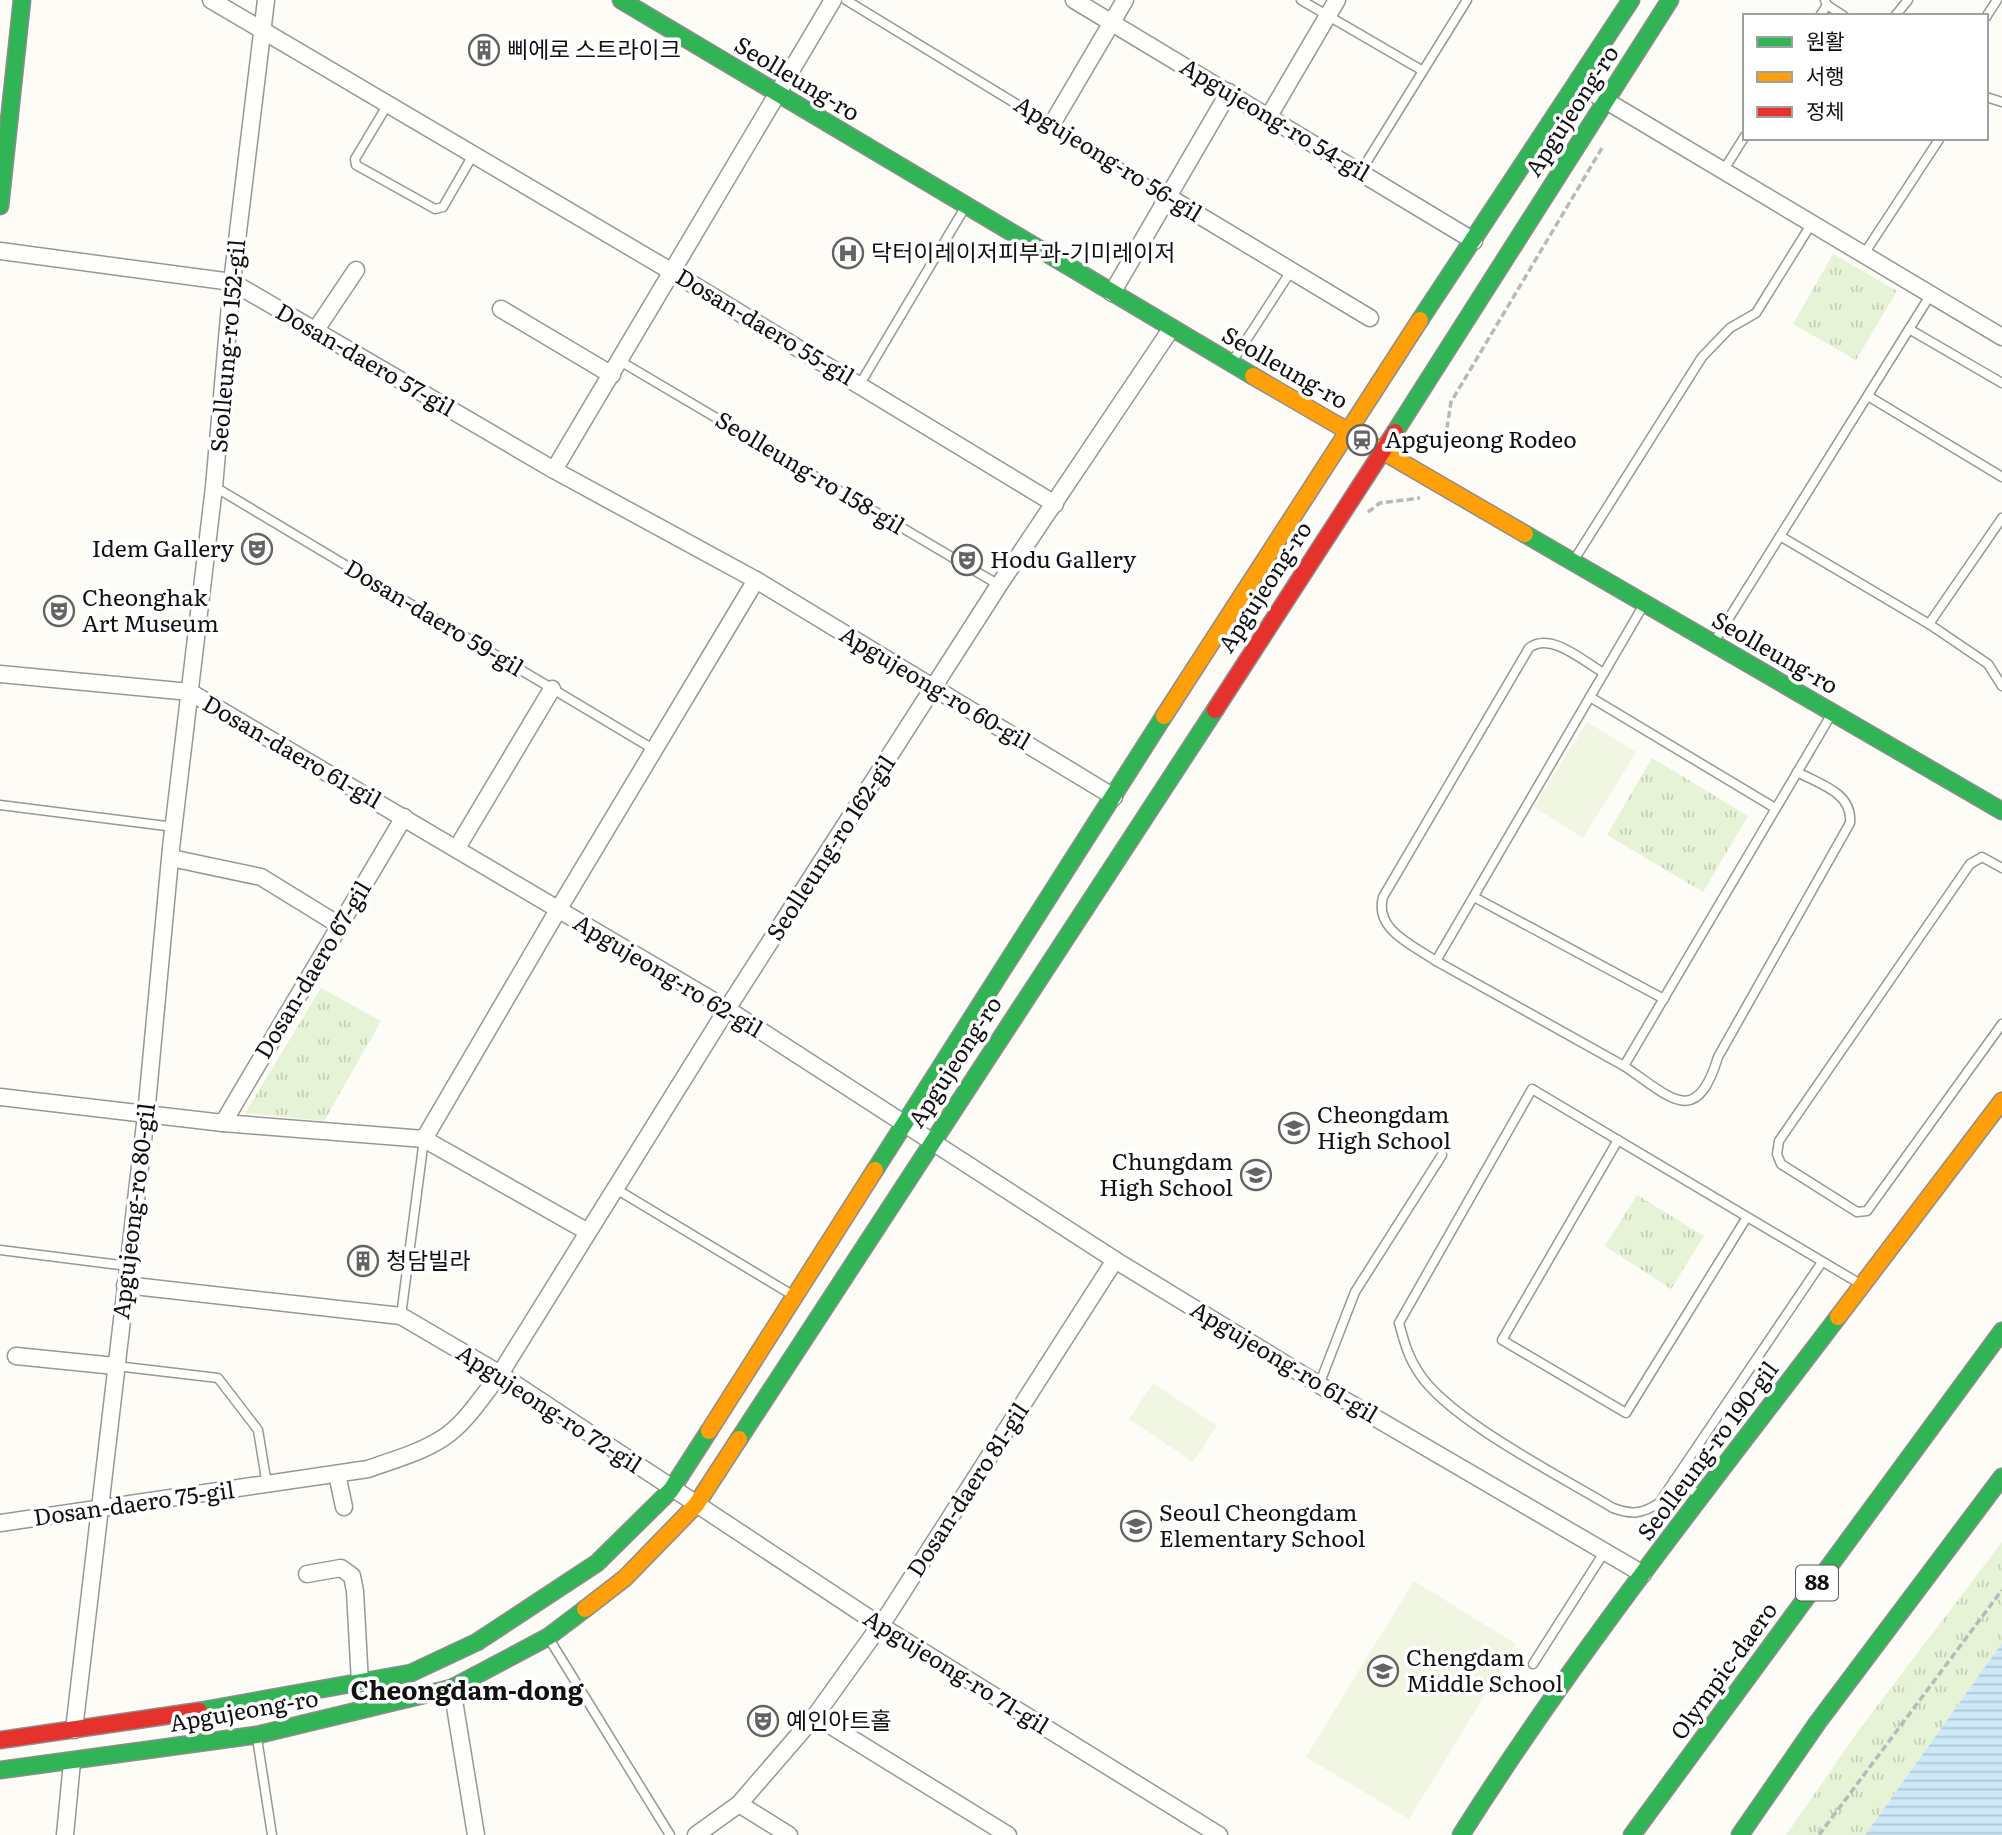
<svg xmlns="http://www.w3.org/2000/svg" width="2002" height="1835" font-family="Literata,'Noto Sans KR',serif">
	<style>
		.grass { fill: url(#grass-tufts) }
		.pitch { fill: #f0f6e1 }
		.water { fill: url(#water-rules) }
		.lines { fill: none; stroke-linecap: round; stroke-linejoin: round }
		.lane-casing { stroke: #979795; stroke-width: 11 }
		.street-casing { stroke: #979795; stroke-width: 19 }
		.fast-casing { stroke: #8e8d8b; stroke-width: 19 }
		.slow-casing { stroke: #8e8d8b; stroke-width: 19 }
		.jam-casing { stroke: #8e8d8b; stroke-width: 19 }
		.path { stroke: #b9b9b8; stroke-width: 3.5; stroke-dasharray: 7 3.5; stroke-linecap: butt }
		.lane { stroke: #fffffe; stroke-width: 8 }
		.street { stroke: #fffffe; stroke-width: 16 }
		.fast { stroke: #30b455; stroke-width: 16 }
		.slow { stroke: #ff9f0a; stroke-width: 16 }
		.jam { stroke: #e5322d; stroke-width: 16 }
		.labels { text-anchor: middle; stroke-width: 7; stroke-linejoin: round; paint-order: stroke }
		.shield { fill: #fff; stroke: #585858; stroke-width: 2 }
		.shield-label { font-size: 21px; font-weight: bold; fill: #111 }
		.poi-label { font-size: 23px; fill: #111; stroke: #fff; text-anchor: start }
		.street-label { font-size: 23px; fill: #111; stroke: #fff }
		.quarter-label { font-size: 26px; font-weight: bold; fill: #111; stroke: #fff }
	</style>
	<defs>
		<pattern id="grass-tufts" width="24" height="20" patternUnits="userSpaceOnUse" patternTransform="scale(1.75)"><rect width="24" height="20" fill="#e7f3d7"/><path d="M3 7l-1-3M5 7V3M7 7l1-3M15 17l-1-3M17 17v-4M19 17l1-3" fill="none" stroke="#c5cfb8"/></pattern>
		<pattern id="water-rules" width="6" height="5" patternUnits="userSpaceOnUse" patternTransform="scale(1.75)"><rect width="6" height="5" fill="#cde8f7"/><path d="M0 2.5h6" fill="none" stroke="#afc6d3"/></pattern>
	</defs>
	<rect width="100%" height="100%" fill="#fdfcf7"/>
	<g class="grass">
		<path d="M1833 254 1897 291 1856 360 1793 324Z"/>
		<path d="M1652 758 1748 816 1703 892 1607 835Z"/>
		<path d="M321 988 381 1021 324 1121 245 1113Z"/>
		<path d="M1637 1195 1704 1236 1671 1289 1605 1246Z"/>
		<path d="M2002 1542V1643L1865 1835H1786L1859 1730Z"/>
	</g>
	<g class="pitch">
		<path d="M1587 722 1636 752 1583 838 1534 807Z"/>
		<path d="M1153 1383 1217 1426 1193 1462 1129 1419Z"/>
		<path d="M1414 1581 1516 1644 1409 1819 1306 1757Z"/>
	</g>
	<path class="water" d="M2002 1643V1835H1865Z"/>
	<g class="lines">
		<g class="lane-casing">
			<g id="lane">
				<path d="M846 0 1167 196"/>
				<path d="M1301 0 1423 71"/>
				<path d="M1827 5 1844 16"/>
				<path d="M1820 16 1827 5 1825 0"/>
				<path d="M1895 16 1908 0"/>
				<path d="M1986 17 1997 0"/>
				<path d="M1986 97 2002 102"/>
				<path d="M388 104 355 159 356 165 435 209 443 207 473 155"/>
				<path d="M1361 171 1467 0"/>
				<path d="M1723 171 1745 136"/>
				<path d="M1864 254 1940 138"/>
				<path d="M1909 329 2002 383"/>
				<path d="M620 361 999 585"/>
				<path d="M1232 362 1291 271"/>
				<path d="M860 384 964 209"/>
				<path d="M1868 396 2002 477"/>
				<path d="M215 487 653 749"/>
				<path d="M1780 536 1929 624 1988 664 2002 686"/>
				<path d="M1574 560 1702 357 1730 328 1756 313 1812 223"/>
				<path d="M1643 606 1436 961 1624 1066 1831 715"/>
				<path d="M1929 624 2002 518"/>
				<path d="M1714 642 1931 294"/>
				<path d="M1590 697 1775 808"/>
				<path d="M0 805 174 827"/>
				<path d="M2002 868 1982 857 1970 864 1779 1141 1777 1154 1781 1164 1857 1212 1867 1211 2002 1024"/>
				<path d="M1474 897 1664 999"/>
				<path d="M1436 961C1413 945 1374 930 1383 897L1529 648C1551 631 1584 662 1604 673"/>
				<path d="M1624 1066C1669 1096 1696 1130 1718 1057L1850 823C1853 793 1820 784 1797 772"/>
				<path d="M1618 1140 1502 1340 1626 1413 1747 1217"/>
				<path d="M616 1189 794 1296"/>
				<path d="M0 1250 128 1266"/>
				<path d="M1822 1262 1659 1503C1642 1514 1632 1515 1613 1508 1562 1477 1449 1420 1419 1373 1408 1357 1404 1341 1399 1323L1532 1089 1862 1285"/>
				<path d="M401 1316 424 1139"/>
				<path d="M116 1366 218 1378 258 1430 267 1485"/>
				<path d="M1319 1385 1355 1292 1442 1155"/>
				<path d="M1674 1480 1702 1496"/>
				<path d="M548 1637 670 1835"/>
				<path d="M1533 1664 1605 1551"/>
				<path d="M257 1738 272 1835"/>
			</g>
		</g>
		<g class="street-casing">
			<g id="street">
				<path d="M211 0 674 273 1055 504"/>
				<path d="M1074 0 1474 241"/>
				<path d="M1578 84 2002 337"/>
				<path d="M1269 116 1337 0"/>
				<path d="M1052 124 1125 0"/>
				<path d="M1167 196 1370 318"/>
				<path d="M0 251 232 282 554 470 756 580 1114 797"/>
				<path d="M1112 293 1229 92"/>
				<path d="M501 309 612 375"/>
				<path d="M315 331 356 270"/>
				<path d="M554 470 833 0"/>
				<path d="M0 674 190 692 727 1009 1115 1260 1331 1392 1643 1574"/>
				<path d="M457 848 552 689"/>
				<path d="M171 858 261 877 339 925"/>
				<path d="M0 1097 223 1123 424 1139 588 1232"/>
				<path d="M223 1123 404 817"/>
				<path d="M424 1139 558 910 756 580"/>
				<path d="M125 1285 401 1316 500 1374 878 1624 1219 1835"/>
				<path d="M16 1356 115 1366"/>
				<path d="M337 1474 344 1507"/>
				<path d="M0 1523 368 1469C393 1460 420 1453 443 1438 466 1423 483 1395 500 1374L727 1009 999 585 1171 329"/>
				<path d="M307 1574 341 1568 352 1576 355 1591 360 1683"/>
				<path d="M452 1688 476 1835"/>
				<path d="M815 1716 1008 1835"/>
				<path d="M74 1730 146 1115 171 848 214 487 232 282 266 0"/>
				<path d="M739 1804 789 1835"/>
				<path d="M65 1835 72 1762"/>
				<path d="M696 1835 739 1804 815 1716 889 1613 1115 1260"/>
			</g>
		</g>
		<g class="fast-casing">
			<g id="fast">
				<path d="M621 0 1253 376"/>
				<path d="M0 206 22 0"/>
				<path d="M1420 320 1631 0"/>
				<path d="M1395 432 1670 0"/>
				<path d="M1525 534 2002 811"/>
				<path d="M875 1170 1164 716"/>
				<path d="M739 1439 1215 710"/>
				<path d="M199 1711 411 1673 477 1642 597 1563 671 1490 709 1431"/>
				<path d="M0 1770 257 1735 452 1688 548 1637 585 1609"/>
				<path d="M1461 1835C1575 1654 1709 1487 1838 1317"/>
				<path d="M1632 1835 2002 1331"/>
				<path d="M1740 1835 1818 1722 2002 1477"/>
			</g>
		</g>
		<g class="slow-casing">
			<g id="slow">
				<path d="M1253 376 1525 534"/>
				<path d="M1164 716 1420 320"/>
				<path d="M1838 1317 2002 1101"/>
				<path d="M709 1431 875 1170"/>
				<path d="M585 1609 625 1578 696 1505 739 1439"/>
			</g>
		</g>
		<g class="jam-casing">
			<g id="jam">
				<path d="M1215 710 1395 432"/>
				<path d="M0 1740 199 1711"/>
			</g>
		</g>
		<g class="path">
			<path d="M1451 449 1447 428 1451 402 1602 148"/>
			<path d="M1368 512 1380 503 1420 498"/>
			<path d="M1819 1835 2002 1590"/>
		</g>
		<use href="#lane" class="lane"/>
		<use href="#street" class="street"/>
		<use href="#fast" class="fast"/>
		<use href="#slow" class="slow"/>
		<use href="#jam" class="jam"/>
	</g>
	<defs>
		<g id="building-ring" transform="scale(1.575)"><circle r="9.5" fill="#fff" stroke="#646362" stroke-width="1.5"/><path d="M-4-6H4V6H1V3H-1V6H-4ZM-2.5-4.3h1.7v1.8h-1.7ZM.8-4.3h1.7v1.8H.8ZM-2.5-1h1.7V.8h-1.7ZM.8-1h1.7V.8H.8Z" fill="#646362"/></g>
		<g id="hospital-ring" transform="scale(1.575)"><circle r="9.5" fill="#fff" stroke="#646362" stroke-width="1.5"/><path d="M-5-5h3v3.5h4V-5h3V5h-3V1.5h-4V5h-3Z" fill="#646362"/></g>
		<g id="station-ring" transform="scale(1.575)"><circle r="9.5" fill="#fff" stroke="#646362" stroke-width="1.5"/><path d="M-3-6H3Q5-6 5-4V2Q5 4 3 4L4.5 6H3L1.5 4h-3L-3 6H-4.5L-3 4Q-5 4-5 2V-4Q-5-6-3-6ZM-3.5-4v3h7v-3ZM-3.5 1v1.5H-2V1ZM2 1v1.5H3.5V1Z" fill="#646362"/></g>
		<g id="theatre-ring" transform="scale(1.575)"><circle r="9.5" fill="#fff" stroke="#646362" stroke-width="1.5"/><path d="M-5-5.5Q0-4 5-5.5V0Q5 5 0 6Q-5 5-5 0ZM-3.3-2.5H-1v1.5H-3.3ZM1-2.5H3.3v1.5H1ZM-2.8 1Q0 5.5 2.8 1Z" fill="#646362"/></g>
		<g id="school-ring" transform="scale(1.575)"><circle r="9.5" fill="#fff" stroke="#646362" stroke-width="1.5"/><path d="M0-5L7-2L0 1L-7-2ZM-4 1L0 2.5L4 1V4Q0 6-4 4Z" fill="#646362"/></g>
	</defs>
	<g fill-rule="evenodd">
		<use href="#building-ring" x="484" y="50"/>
		<use href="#hospital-ring" x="848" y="253"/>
		<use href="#station-ring" x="1362" y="440"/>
		<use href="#theatre-ring" x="257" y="549"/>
		<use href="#theatre-ring" x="967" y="560"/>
		<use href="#theatre-ring" x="59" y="611"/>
		<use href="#school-ring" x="1294" y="1128"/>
		<use href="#school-ring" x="1256" y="1175"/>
		<use href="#building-ring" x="363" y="1261"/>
		<use href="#school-ring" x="1136" y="1526"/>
		<use href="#school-ring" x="1383" y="1671"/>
		<use href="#theatre-ring" x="763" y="1721"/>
	</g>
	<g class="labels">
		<rect class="shield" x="1796" y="1565.5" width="42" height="35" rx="5"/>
		<g class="shield-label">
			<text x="1817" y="1590">88</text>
		</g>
		<g class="poi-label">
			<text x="507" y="58">삐에로 스트라이크</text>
			<text x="871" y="261">닥터이레이저피부과-기미레이저</text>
			<text x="1385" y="448">Apgujeong Rodeo</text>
			<text x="234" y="557" text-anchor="end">Idem Gallery</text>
			<text x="990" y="568">Hodu Gallery</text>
			<text x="82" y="606">Cheonghak<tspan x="82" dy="26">Art Museum</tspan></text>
			<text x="1317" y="1123">Cheongdam<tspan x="1317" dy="26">High School</tspan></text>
			<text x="1233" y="1170" text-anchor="end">Chungdam<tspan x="1233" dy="26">High School</tspan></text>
			<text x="386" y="1269">청담빌라</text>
			<text x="1159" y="1521">Seoul Cheongdam<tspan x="1159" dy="26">Elementary School</tspan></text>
			<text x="1406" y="1666">Chengdam<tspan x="1406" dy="26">Middle School</tspan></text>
			<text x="786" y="1729">예인아트홀</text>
		</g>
		<g class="street-label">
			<text transform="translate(797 79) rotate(31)" y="8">Seolleung-ro</text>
			<text transform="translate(1572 111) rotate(-57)" y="8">Apgujeong-ro</text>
			<text transform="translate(1275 120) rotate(31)" y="8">Apgujeong-ro 54-gil</text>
			<text transform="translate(1108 159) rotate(32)" y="8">Apgujeong-ro 56-gil</text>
			<text transform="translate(765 327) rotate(31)" y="8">Dosan-daero 55-gil</text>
			<text transform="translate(228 346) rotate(-85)" y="8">Seolleung-ro 152-gil</text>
			<text transform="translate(365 360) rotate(30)" y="8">Dosan-daero 57-gil</text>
			<text transform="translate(1285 368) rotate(30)" y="8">Seolleung-ro</text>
			<text transform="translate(810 473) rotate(31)" y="8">Seolleung-ro 158-gil</text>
			<text transform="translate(1265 587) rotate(-57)" y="8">Apgujeong-ro</text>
			<text transform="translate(434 618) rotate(31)" y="8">Dosan-daero 59-gil</text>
			<text transform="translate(1775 653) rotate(30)" y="8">Seolleung-ro</text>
			<text transform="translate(935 688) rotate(31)" y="8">Apgujeong-ro 60-gil</text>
			<text transform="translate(292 752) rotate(30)" y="8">Dosan-daero 61-gil</text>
			<text transform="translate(831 848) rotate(-57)" y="8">Seolleung-ro 162-gil</text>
			<text transform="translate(313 970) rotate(-59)" y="8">Dosan-daero 67-gil</text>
			<text transform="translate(668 976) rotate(31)" y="8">Apgujeong-ro 62-gil</text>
			<text transform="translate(955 1062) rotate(-57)" y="8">Apgujeong-ro</text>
			<text transform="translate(134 1211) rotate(-83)" y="8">Apgujeong-ro 80-gil</text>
			<text transform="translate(1284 1362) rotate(31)" y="8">Apgujeong-ro 61-gil</text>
			<text transform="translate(549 1409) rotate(33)" y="8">Apgujeong-ro 72-gil</text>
			<text transform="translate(1708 1451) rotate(-53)" y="8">Seolleung-ro 190-gil</text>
			<text transform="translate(968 1490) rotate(-57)" y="8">Dosan-daero 81-gil</text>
			<text transform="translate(134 1504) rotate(-8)" y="8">Dosan-daero 75-gil</text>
			<text transform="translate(1724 1671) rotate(-54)" y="8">Olympic-daero</text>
			<text transform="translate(956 1672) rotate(32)" y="8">Apgujeong-ro 71-gil</text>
			<text transform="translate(244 1711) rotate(-10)" y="8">Apgujeong-ro</text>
		</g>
		<g class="quarter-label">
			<text x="467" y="1700">Cheongdam-dong</text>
		</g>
	</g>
	<rect x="1743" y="14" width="245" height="126" fill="#ffffff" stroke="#a0a0a0" stroke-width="2"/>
	<rect x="1757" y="37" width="35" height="10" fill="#30b455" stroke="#a0a0a0" stroke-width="2"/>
	<text x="1806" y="49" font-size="21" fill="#111111">원활</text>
	<rect x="1757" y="72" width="35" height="10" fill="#ff9f0a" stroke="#a0a0a0" stroke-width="2"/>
	<text x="1806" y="84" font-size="21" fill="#111111">서행</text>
	<rect x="1757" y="107" width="35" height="10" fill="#e5322d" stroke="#a0a0a0" stroke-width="2"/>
	<text x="1806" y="119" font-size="21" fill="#111111">정체</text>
</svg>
